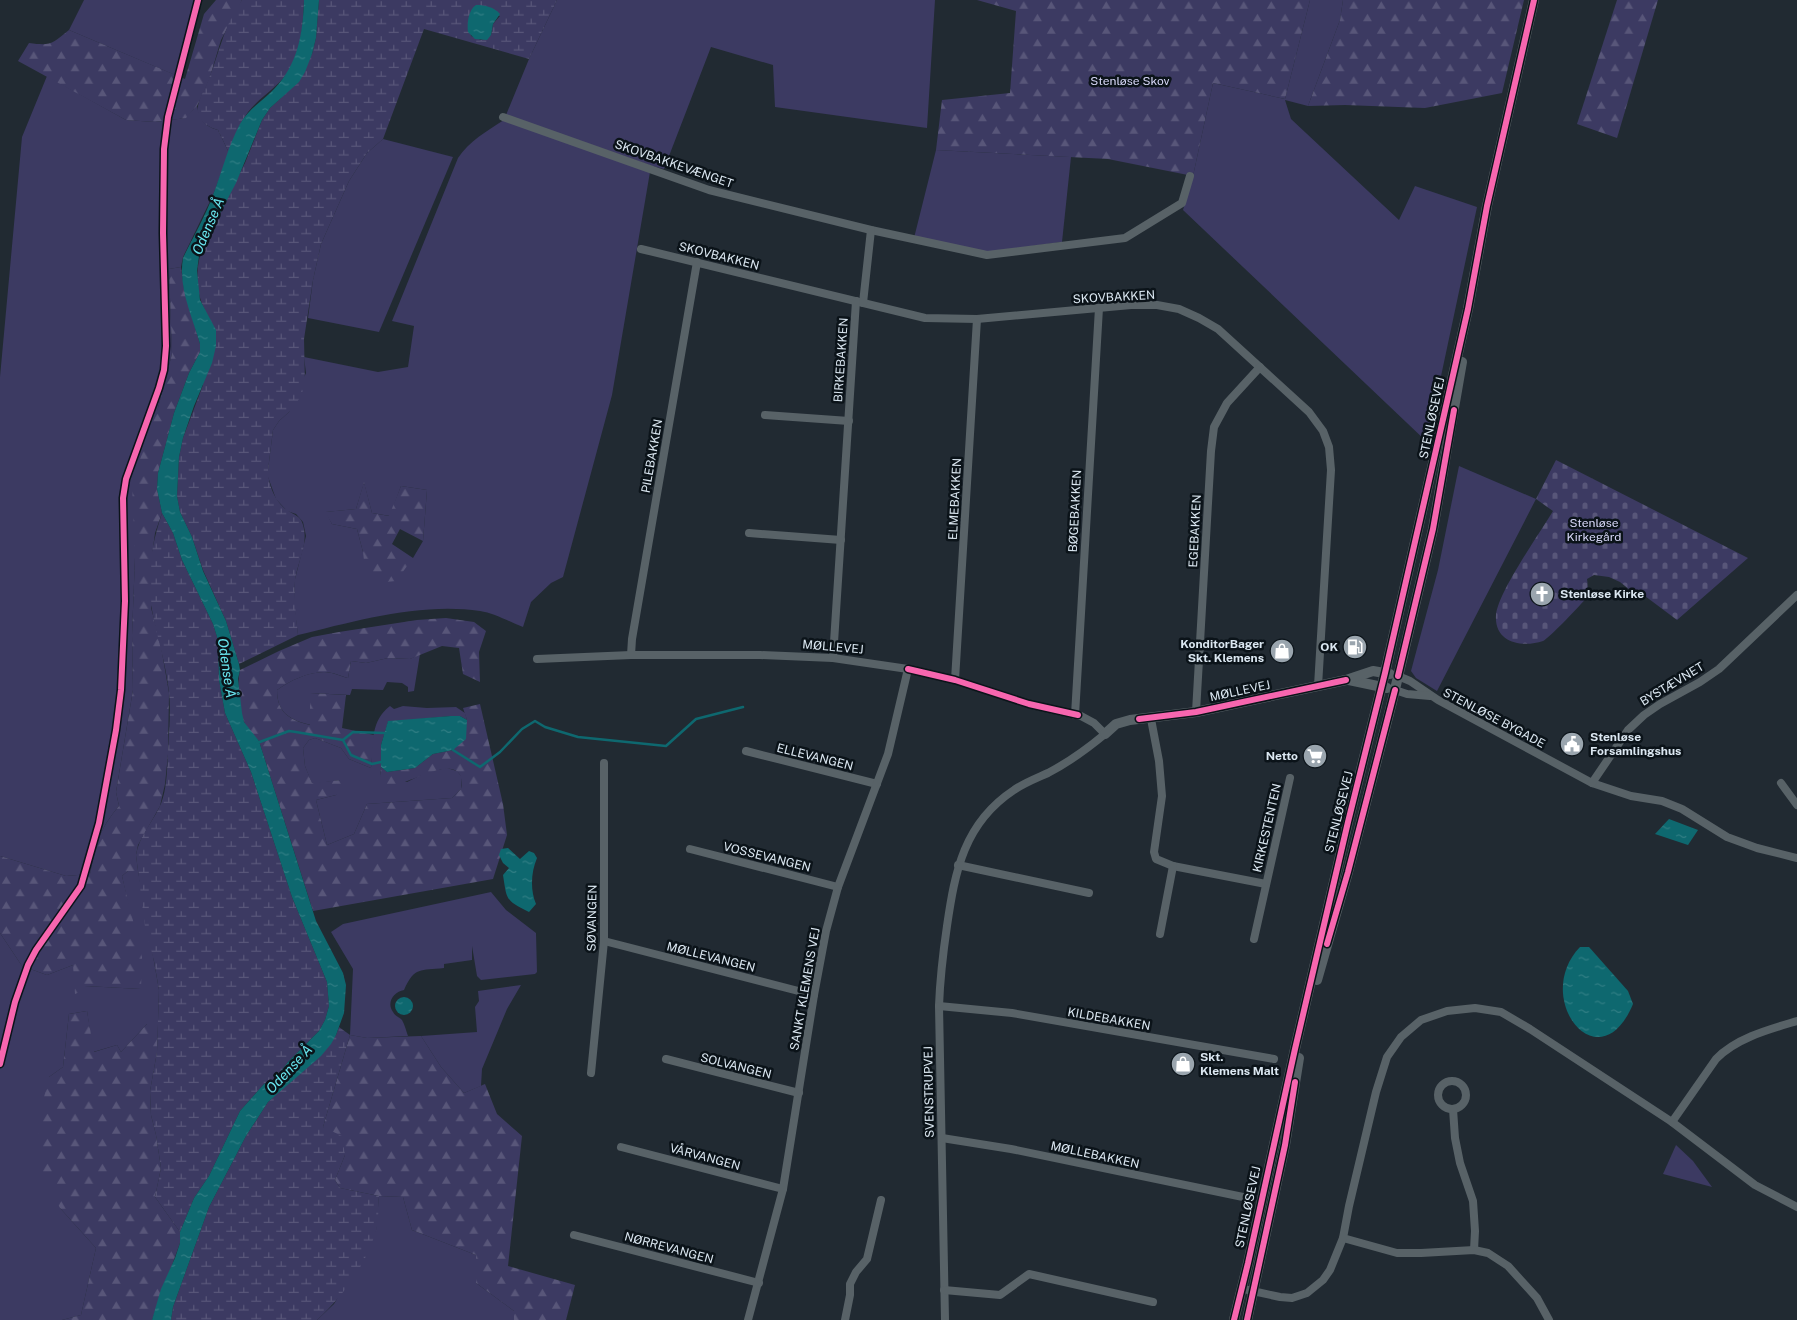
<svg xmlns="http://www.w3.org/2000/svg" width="1797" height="1320" font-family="'Public Sans',sans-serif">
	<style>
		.grass { fill: #3c3a62; fill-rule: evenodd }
		.forest { fill: url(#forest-firs) }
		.wetland { fill: url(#wetland-marsh); fill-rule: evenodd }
		.cemetery { fill: url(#cemetery-stones) }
		.water { fill: url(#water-ripples) }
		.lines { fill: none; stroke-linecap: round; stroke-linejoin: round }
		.stream { stroke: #0e686f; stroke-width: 2.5 }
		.minor { stroke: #586267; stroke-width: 8 }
		.tertiary { stroke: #586267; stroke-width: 10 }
		.cycleway-casing { stroke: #0b1319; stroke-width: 9 }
		.cycleway { stroke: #f766af; stroke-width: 6 }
		.labels { text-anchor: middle; stroke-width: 5; stroke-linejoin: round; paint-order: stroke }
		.park-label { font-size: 12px; fill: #d8d8f8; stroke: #0b1319 }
		.street-label { font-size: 12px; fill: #dbe7f1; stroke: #0b1319 }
		.poi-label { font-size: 12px; font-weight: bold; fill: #dbe7f1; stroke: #0b1319; text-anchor: start }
		.water-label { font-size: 14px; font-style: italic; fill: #69e6ef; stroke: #0b1319 }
	</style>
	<defs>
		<pattern id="forest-firs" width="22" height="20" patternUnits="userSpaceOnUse" patternTransform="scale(1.25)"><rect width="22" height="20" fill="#3c3a62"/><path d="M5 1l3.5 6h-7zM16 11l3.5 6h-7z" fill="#585679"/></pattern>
		<pattern id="wetland-marsh" width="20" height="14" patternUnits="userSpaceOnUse" patternTransform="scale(1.25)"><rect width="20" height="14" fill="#3c3a62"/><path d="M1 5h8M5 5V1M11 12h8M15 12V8" fill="none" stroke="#585679"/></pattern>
		<pattern id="cemetery-stones" width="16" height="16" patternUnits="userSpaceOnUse" patternTransform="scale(1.25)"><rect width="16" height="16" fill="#3c3a62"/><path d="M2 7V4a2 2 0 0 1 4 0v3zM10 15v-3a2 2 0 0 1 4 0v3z" fill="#585679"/></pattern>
		<pattern id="water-ripples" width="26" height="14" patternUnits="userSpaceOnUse" patternTransform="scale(1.25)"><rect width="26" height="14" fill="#0e686f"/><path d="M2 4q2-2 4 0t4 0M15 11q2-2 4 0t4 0" fill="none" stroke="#307e84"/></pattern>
	</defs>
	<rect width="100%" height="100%" fill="#212a32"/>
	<g class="grass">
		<path d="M84 0H194L175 75 69 30Z"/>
		<path d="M557 0H935L927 128 775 107 773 65 711 47 664 169 652 166 506 115 529 59Z"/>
		<path d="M1310 0H1343L1340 20 1308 106 1285 100 1291 119 1399 220 1415 186 1477 207 1427 442 1183 210 1193 176 1213 83 1285 99Z"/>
		<path d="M47 76 126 120 155 122 185 118 197 106C200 120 204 126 218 130L229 153 213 195 183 257 181 267 169 269 172 354 158 408 135 558 132 635 133 690 116 792 119 806C98 831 97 843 90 874L66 876 0 856V377L22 137Z"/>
		<path d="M504 120 650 172 612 395 563 577 551 583 531 602 523 627C510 622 494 613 480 611 422 602 355 621 298 635L294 604 295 579 306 536 303 522 296 514 287 511 276 499 268 477V470L273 430 279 421 289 412 306 373 304 357 378 372 408 367 414 326 392 321 458 158C469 141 487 131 504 120ZM364 483 372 513 390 516 401 486 427 490 423 541 413 558 363 552 357 529 332 524 326 512 356 509Z"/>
		<path d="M383 139 453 157 379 332 308 318 313 280 321 244 349 181 367 153Z"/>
		<path d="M936 150 1071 157 1062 242 988 252 914 238Z"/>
		<path d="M1459 466 1536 499 1437 691 1416 678 1411 671 1438 570Z"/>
		<path d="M420 654 414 691 408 692V687L402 683 387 682 383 690 352 689 350 695 310 693 311 725C290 720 277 713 277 690 289 681 308 672 324 672 332 672 340 676 348 678L351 661 366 663 388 658 410 659Z"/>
		<path d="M390 706 394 709 403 706 427 708 456 707 465 713 467 720 460 716H451L388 722 381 745V767L380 776 407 782 427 772 447 768 457 771 462 777 461 789 452 798 367 804 354 834 327 845 316 800 336 795 340 780 312 784 305 766 303 748 309 740 315 738 341 748 349 759 371 768C373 745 370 721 390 706Z"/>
		<path d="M128 871H138L159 990 158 1024H147L121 1052 117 1045 93 1052 87 1011 69 1014 63 1067 49 1077 60 1208 96 1248 81 1315 62 1320H0V933L22 966 47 975 73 965 85 986 141 989 130 912 122 876Z"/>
		<path d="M491 892 506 910 536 933 537 972 535 974 481 980 477 976 472 946V960L444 964V968C420 971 415 966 404 990 394 992 386 1002 393 1012 395 1016 399 1017 402 1020 405 1025 406 1031 408 1036L367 1038 350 1035 353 969 331 932 343 924Z"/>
		<path d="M521 985 507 1009 482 1069 481 1086 464 1093 441 1067 421 1036 477 1032 475 1007 479 1001 478 991Z"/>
		<path d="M1676 1145 1693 1161 1712 1187 1663 1174Z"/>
		<path d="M379 1196 403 1197 412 1230 476 1255V1283L514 1311V1320H317L334 1304 376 1230Z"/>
	</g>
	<g class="forest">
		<path d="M216 0H242L221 40 209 80 197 106 186 118 155 122 126 120 18 61 29 43C51 46 52 44 69 30L185 79 204 14Z"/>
		<path d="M977 0H1310L1285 99 1213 83 1193 176 1108 159 936 150 942 100 1010 93 1016 11Z"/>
		<path d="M1343 0H1524L1502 93 1425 108 1345 105 1308 106 1340 20Z"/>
		<path d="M1617 0H1658L1617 138 1577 124Z"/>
		<path d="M181 267 184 289 200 344V352L189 373 174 413 158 473 157 489 162 513 155 533 152 555 151 608 160 641 169 693 168 754 165 784 160 806 138 845 136 855 138 871H128L122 876 142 957 141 989 85 986 82 991 75 994 73 965 47 975 22 966 0 933V856L66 876 90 874C97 843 98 831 119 806L116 792 133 690 132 635 135 558 132 482 158 408 172 354 169 269Z"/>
		<path d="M364 482 372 513 389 516 401 486 427 490 423 541 400 529 392 544 413 558 396 581 375 583 366 577 363 552 357 529 332 524 325 512 356 509Z"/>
		<path d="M446 618 474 622 486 631 479 652 480 682 463 674 459 648 442 646 410 659 388 658 366 663 351 661 348 678C341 676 332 672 325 672 308 672 289 681 277 690 277 713 290 720 310 725V693L346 695 342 728 374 735 371 768 349 759 341 748 315 738 309 740 303 748 305 766 312 783 341 780 343 789 336 795 316 800 327 845 354 834 367 804 452 798 461 789C462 785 462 780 461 777 452 754 406 787 390 785 387 785 385 783 383 782L380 776 381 767 387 772 415 768 433 754 453 750 467 720 463 708 480 704 503 804 507 835 493 879 313 911 259 741C254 736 248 729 244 722 238 708 237 685 240 670L279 651 312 637 339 632 417 620Z"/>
		<path d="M87 1011 94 1052 117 1045 121 1052 147 1024H158L157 1052 150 1091 151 1115 156 1135 161 1168 155 1197 180 1232V1243L152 1320H62L81 1315 96 1248 60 1208 41 1174 38 1121 49 1077 63 1067 69 1014Z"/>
		<path d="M350 1035 367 1038 421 1036 441 1067 464 1093 485 1084 497 1114 522 1136 508 1266 575 1285 566 1320H514V1311L476 1283V1255L412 1230 403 1197 379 1196 340 1188 335 1180 345 1155 323 1127Z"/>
	</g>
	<g class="wetland">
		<path d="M242 0H304C303 21 302 45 293 64 282 86 262 94 248 112 239 124 234 139 229 153L218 130C207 127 196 120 198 106 199 98 205 89 208 81 219 54 224 25 242 0Z"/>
		<path d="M319 0H557L529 59 424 29 383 139 367 153 349 181 321 244 313 280 304 339 305 385 300 398 289 412 279 421 273 430 268 470C268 484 275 502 287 510 294 515 301 516 303 525 309 545 297 562 295 581 294 599 296 617 298 635L239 664 226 621 203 570 192 537 180 512 177 496 179 457 183 438 203 385 205 310C194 289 196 264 204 243L245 163 262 120 270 108 280 99 312 54 316 38ZM471 14 500 16 493 24 491 35 481 40 471 36 469 18Z"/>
		<path d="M162 513 173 533 182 560 213 624 218 640 219 680 225 713 251 772 292 897 327 982 329 1006 325 1020 319 1031 288 1062 275 1079 264 1084 240 1111 209 1176 194 1198 180 1232 155 1197 161 1168 156 1135 151 1115 150 1091 157 1052 159 990 154 961 145 927 136 855C139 837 151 824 159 808 167 793 167 770 168 752 169 733 171 711 169 692 166 664 157 637 152 610 145 579 152 543 162 513Z"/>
		<path d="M339 1027 350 1035 323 1127 342 1136 345 1155 335 1180 340 1188 379 1196C378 1207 379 1220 376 1231 366 1265 343 1296 317 1320H171L173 1307 209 1207 246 1136 268 1102 336 1035Z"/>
	</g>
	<path class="cemetery" d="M1556 460 1748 558 1677 620 1641 593 1630 590 1620 582 1609 577 1594 575 1587 579C1588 585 1588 591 1586 598 1584 602 1547 640 1543 641 1522 648 1494 643 1496 615 1498 592 1540 533 1553 511L1536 499Z"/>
	<g class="water">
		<path d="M304 0H319L316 38 312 54 305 72 299 82 270 108 262 120 236 183 204 243 199 256 197 271 200 300 216 330V346L212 363 194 406 183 438 179 457 177 496 180 512 192 537 203 571 226 621 239 664 240 670 238 679 242 713 244 722 259 741 316 921 343 973 346 985 344 1013 336 1035 331 1044 321 1056 268 1102 246 1136 209 1207 173 1307 171 1320H152L161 1289 175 1258 180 1243V1232L194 1198 209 1176 240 1111 264 1084 275 1079 288 1062 319 1031 325 1020 329 1006 327 982 292 897 251 772 225 713 219 680 218 640 213 624 182 560 173 533 162 513 157 489 158 473 174 413 189 373 200 352V344C192 315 178 288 183 258 193 237 205 217 213 195 222 172 228 146 240 124 249 108 263 101 275 88 298 64 303 33 304 0Z"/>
		<path d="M476 5C485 5 494 7 500 14L493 24 491 35 487 40 475 39 468 32C467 24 468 10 476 5Z"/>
		<path d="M451 716H460L467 720 466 739 453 750 433 754 415 768 387 772 381 767V745L388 721Z"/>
		<path d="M1669 819 1698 830 1688 845 1655 834Z"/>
		<path d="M508 848 520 859 529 851 534 853 537 858C531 872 530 890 536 904L529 912C505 900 507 900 503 875L509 868 503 863 499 855 501 849Z"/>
		<path d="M1580 947H1589L1628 991 1633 1004C1599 1085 1531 998 1580 947Z"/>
		<circle cx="404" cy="1006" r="9"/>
	</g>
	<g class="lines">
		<g class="stream">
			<path d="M343 740 353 732 385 733"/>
			<path d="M257 743 289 731 296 732 343 740 351 755 372 764 381 762"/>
			<path d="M453 750 480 767 500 752 522 729 535 721 545 727 578 737 666 746 696 719 743 707"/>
		</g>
		<g class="minor">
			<path d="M503 117 709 190 871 230 987 255 1125 238 1182 203 1190 176"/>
			<path d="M641 249 925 318 977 319 1131 305H1157L1179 309 1199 318 1218 329 1309 412 1323 431 1329 447 1331 470 1318 686"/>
			<path d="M863 303 871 230"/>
			<path d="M765 415 849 421"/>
			<path d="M749 533 841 540"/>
			<path d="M631 655 632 639 697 262"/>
			<path d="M833 658 856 301"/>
			<path d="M537 659 631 655H760L833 658 908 669 955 680 1029 704 1081 716 1094 723 1105 734C1087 749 1069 762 1048 773 1037 778 1024 783 1014 790 964 823 955 871 947 926 943 953 940 979 939 1006L945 1320"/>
			<path d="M1398 676 1410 681 1438 700 1592 783 1631 796 1662 801 1682 809 1727 837 1757 848 1797 858"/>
			<path d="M955 680 977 319"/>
			<path d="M1395 690 1407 694 1430 696"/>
			<path d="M1196 712 1211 451 1214 427 1227 403 1260 367"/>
			<path d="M1075 715 1099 308"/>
			<path d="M1151 719 1159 761 1162 796 1154 852 1156 859 1173 866 1266 884"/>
			<path d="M746 751 877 784"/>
			<path d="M1592 783 1628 730 1644 715 1660 704 1700 682 1719 669 1797 595"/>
			<path d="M1781 783 1797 805"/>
			<path d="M690 849 838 887"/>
			<path d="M958 865 1089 893"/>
			<path d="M1160 934 1173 866"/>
			<path d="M1254 939 1290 778"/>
			<path d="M604 941 814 995"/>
			<path d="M939 1006 1012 1013 1274 1059"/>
			<path d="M666 1059 799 1093"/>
			<path d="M591 1073 604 941V763"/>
			<circle cx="1452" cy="1095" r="14"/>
			<path d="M1453 1109 1455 1138 1460 1163 1473 1201 1475 1231 1474 1250"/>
			<path d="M1672 1122 1716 1059C1736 1038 1770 1029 1797 1021"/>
			<path d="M942 1138 1011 1149 1243 1197"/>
			<path d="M621 1147 783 1189"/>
			<path d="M574 1235 759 1283"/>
			<path d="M1343 1238 1397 1253H1421L1474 1250 1488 1253 1508 1266 1537 1298 1549 1320"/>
			<path d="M944 1290 1000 1295 1029 1274 1153 1302"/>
			<path d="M1248 1290 1280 1297 1292 1298 1307 1293 1323 1280 1330 1270 1343 1238 1349 1206 1376 1092 1387 1057 1401 1037 1421 1020 1447 1011 1475 1008 1501 1012 1530 1029 1672 1122 1755 1185 1797 1207"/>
			<path d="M748 1320 783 1189 814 995 826 931 838 887 888 754 908 669"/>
			<path d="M845 1320 850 1295V1284L856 1272 867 1259 881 1200"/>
		</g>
		<g class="tertiary">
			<path d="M1349 680 1387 688"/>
			<path d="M1105 734 1116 724 1130 720 1196 712 1346 680 1373 671 1390 674"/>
			<path d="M1317 980 1348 872 1392 702 1433 529 1462 362"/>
			<path d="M1234 1320 1248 1263 1295 1049 1348 822 1385 673 1444 415 1468 309 1487 206 1534 0"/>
			<path d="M1247 1320 1285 1145 1299 1058"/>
		</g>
		<g class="cycleway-casing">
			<g id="cycleway">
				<path d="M908 669 955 680 1029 704 1078 715"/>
				<path d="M1398 676 1433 529 1454 410"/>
				<path d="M1139 719 1196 712 1346 680"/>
				<path d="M1327 944 1348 872 1395 690"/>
				<path d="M0 1064 15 1002 28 965 36 950 81 886 99 823 116 730 121 690 125 601 123 498 126 479 159 388 164 370 166 346 163 233 164 149 168 117 198 0"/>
				<path d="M1234 1320 1248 1263 1295 1049 1348 822 1385 673 1444 415 1468 309 1487 206 1534 0"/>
				<path d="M1247 1320 1285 1145 1295 1082"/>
			</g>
		</g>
		<use href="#cycleway" class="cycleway"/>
	</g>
	<defs>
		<g id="church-disc" transform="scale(1.25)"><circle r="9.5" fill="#9aa5ae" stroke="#0b1319"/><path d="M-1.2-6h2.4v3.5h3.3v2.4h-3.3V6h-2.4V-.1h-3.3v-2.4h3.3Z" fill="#fff"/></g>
		<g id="fuel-disc" transform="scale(1.25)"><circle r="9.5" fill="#9aa5ae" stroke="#0b1319"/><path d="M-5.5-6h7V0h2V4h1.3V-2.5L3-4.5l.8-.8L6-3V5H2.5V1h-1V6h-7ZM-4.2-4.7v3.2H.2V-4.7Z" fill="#fff"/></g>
		<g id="shop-disc" transform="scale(1.25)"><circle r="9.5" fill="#9aa5ae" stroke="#0b1319"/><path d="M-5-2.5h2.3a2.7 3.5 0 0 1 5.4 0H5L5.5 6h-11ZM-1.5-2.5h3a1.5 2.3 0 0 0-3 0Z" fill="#fff"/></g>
		<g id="civic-disc" transform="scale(1.25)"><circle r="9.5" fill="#9aa5ae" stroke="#0b1319"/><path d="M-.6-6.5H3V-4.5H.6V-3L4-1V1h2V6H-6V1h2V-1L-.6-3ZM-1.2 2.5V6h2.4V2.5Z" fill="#fff"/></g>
		<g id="supermarket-disc" transform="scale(1.25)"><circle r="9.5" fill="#9aa5ae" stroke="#0b1319"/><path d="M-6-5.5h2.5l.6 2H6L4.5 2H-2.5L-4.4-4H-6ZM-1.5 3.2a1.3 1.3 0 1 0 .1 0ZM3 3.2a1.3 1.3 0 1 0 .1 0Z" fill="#fff"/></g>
	</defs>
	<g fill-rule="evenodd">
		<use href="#church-disc" x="1542" y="594"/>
		<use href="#fuel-disc" x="1355" y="647"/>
		<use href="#shop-disc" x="1282" y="651"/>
		<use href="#civic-disc" x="1572" y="744"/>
		<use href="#supermarket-disc" x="1315" y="756"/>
		<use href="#shop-disc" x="1183" y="1064"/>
	</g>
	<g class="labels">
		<g class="park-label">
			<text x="1130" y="85">Stenløse Skov</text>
			<text x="1594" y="527">Stenløse<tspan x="1594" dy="14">Kirkegård</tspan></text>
		</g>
		<g class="street-label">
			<text transform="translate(674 164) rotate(19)" y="4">SKOVBAKKEVÆNGET</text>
			<text transform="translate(719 256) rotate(14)" y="4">SKOVBAKKEN</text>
			<text transform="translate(1114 297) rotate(-3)" y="4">SKOVBAKKEN</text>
			<text transform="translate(841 360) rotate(-86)" y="4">BIRKEBAKKEN</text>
			<text transform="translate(1432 418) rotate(-78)" y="4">STENLØSEVEJ</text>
			<text transform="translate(652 456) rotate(-80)" y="4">PILEBAKKEN</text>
			<text transform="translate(955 499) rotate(-87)" y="4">ELMEBAKKEN</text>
			<text transform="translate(1075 511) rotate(-87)" y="4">BØGEBAKKEN</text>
			<text transform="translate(1195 531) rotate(-87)" y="4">EGEBAKKEN</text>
			<text transform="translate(833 647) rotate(5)" y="4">MØLLEVEJ</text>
			<text transform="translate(1672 684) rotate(-31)" y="4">BYSTÆVNET</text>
			<text transform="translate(1240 691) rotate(-12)" y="4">MØLLEVEJ</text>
			<text transform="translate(1494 718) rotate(28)" y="4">STENLØSE BYGADE</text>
			<text transform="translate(815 757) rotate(14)" y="4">ELLEVANGEN</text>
			<text transform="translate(1339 812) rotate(-76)" y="4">STENLØSEVEJ</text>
			<text transform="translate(1267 828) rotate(-77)" y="4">KIRKESTENTEN</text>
			<text transform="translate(767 857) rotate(14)" y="4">VOSSEVANGEN</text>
			<text transform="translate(592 918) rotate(-89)" y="4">SØVANGEN</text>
			<text transform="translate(711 957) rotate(14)" y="4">MØLLEVANGEN</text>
			<text transform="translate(805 989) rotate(-80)" y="4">SANKT KLEMENS VEJ</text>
			<text transform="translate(1109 1019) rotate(10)" y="4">KILDEBAKKEN</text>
			<text transform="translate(736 1066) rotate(14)" y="4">SOLVANGEN</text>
			<text transform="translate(929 1092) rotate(-91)" y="4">SVENSTRUPVEJ</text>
			<text transform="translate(1095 1155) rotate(12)" y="4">MØLLEBAKKEN</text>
			<text transform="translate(705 1157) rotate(15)" y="4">VÅRVANGEN</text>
			<text transform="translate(1248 1207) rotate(-78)" y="4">STENLØSEVEJ</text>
			<text transform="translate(669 1248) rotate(15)" y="4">NØRREVANGEN</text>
		</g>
		<g class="poi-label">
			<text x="1560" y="598">Stenløse Kirke</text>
			<text x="1264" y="648" text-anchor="end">KonditorBager<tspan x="1264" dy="14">Skt. Klemens</tspan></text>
			<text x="1338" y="651" text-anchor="end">OK</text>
			<text x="1590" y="741">Stenløse<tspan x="1590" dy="14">Forsamlingshus</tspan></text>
			<text x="1298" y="760" text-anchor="end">Netto</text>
			<text x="1200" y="1061">Skt.<tspan x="1200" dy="14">Klemens Malt</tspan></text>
		</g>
		<g class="water-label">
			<text transform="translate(208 226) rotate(-67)" y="5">Odense Å</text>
			<text transform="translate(227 668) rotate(82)" y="5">Odense Å</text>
			<text transform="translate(289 1069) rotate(-47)" y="5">Odense Å</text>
		</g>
	</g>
</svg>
